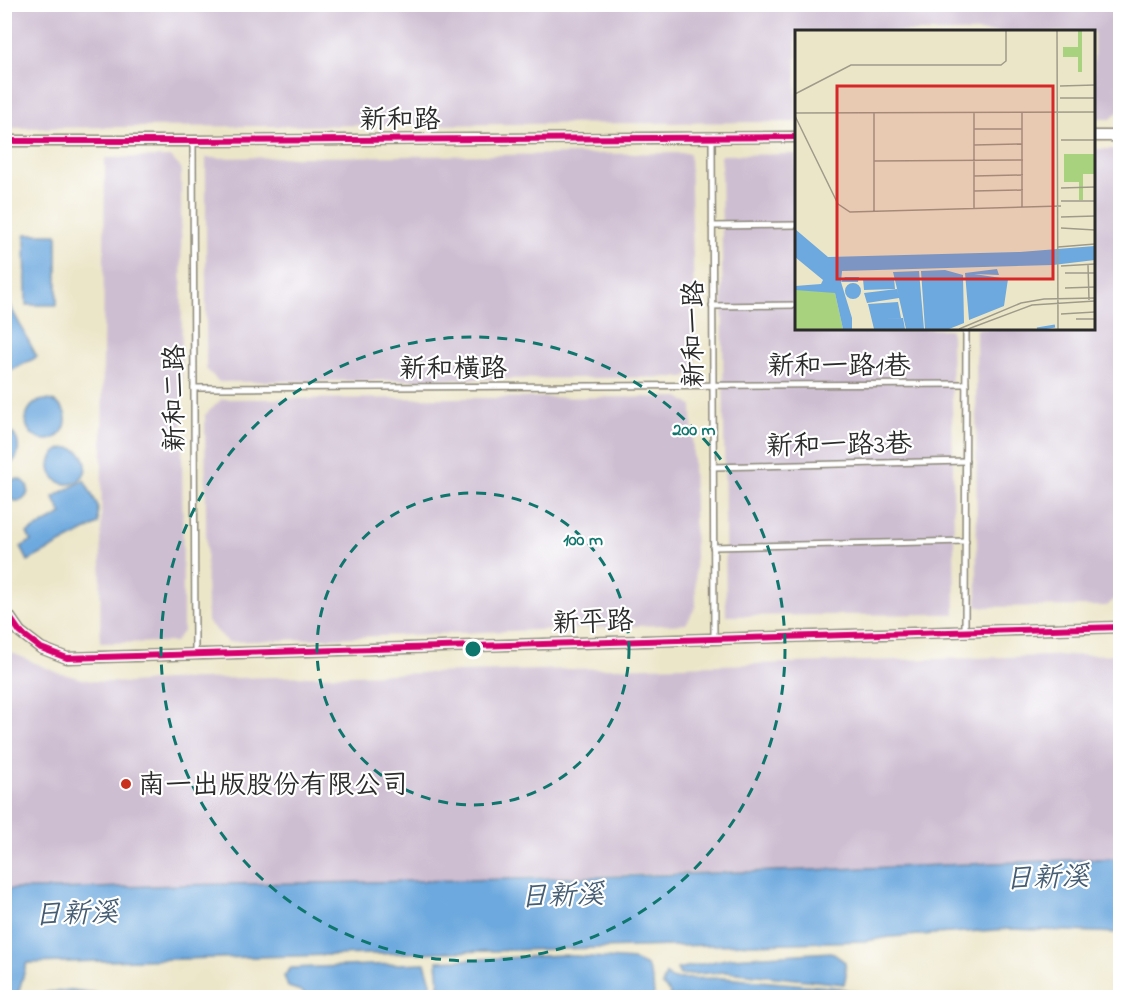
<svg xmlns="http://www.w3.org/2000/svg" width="1125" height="1002" font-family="'Indie Flower','LXGW WenKai TC',sans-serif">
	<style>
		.industrial { fill: #cebed1 }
		.water { fill: #6da9de; stroke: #4c6a84; stroke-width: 1.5 }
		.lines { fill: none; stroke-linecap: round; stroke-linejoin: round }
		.lane-casing { stroke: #8c887a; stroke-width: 8 }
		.street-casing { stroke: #8c887a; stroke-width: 13 }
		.lane { stroke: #fff; stroke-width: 5 }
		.street { stroke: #fff; stroke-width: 10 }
		.cycleway-casing { stroke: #fff; stroke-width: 10 }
		.cycleway { stroke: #d6006c; stroke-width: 6 }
		.ring { fill: none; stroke: #0f766e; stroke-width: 3; stroke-dasharray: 10 8 }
		.poi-dot { fill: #c8321e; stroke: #fff; stroke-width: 2 }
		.labels { text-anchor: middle; stroke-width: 4.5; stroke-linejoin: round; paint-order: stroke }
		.street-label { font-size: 27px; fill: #2b2b2b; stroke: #fff }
		.poi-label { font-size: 27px; fill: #2b2b2b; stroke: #fff; text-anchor: start }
		.water-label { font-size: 28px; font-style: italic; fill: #455d73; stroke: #fff }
		.inset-river { fill: none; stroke: #6da9de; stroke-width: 3 }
		.inset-road { fill: none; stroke: #9f9b8a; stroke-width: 1.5 }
		.view { fill: #d62828; fill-opacity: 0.15; stroke: #d62828; stroke-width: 3 }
		.inset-edge { fill: none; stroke: #2b2b2b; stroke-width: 3 }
		.centre { fill: #0f766e; stroke: #fff; stroke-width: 3 }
		.ring-label { font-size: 18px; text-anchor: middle; font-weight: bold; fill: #0f766e; stroke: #fff; stroke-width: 4.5; stroke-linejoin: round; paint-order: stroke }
	</style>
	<rect width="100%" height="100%" fill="#fff"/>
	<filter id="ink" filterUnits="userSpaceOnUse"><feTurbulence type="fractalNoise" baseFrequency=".0167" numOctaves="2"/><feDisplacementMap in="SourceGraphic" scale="12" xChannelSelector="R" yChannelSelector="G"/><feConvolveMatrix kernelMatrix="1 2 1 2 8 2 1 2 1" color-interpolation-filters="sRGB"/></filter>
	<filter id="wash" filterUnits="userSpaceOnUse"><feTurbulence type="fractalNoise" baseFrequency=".008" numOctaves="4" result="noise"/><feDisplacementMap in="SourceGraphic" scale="24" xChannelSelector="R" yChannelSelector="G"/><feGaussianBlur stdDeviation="1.35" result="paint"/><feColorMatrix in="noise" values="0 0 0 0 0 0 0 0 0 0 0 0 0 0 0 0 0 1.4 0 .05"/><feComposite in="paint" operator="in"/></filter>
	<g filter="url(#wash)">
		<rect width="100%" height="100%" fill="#ece6c9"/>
		<g class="industrial">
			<path d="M4 5H1120V110L1111 119H1094V32H796V122L5 128Z"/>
			<path d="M1094 149H1113L1120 156V594L1107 606 977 607 976 329 1094 328Z"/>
			<path d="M690 153 696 368 685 377 219 382 206 369V158Z"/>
			<path d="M796 154V328L951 329 955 614 726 616 721 155Z"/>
			<path d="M170 157 181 168 183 631 175 642 100 643 105 158Z"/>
			<path d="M679 397 692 406 696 606 686 624 228 642 207 621 205 415 222 399Z"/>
			<path d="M4 644 8 651 58 673 92 681 130 683 166 680 1120 654V858L950 865 382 882 173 885 34 890 5 889Z"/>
		</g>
		<g class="water">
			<path d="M25 234H57V305H26Z"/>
			<path d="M6 298 37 357 5 374 4 299Z"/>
			<circle cx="46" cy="420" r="20"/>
			<path d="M4 427C23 437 23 458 5 468Z"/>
			<circle cx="68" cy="466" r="18"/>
			<circle cx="17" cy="490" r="11"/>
			<path d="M84 480 98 506V524L28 561 21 547 31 541 27 533 62 514 53 497Z"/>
			<path d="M1120 858V933L1011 929 890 937 866 941 27 963 17 997H5V889C79 890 154 885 229 884 526 881 823 870 1120 858Z"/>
			<path d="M831 952 845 962 846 975 844 984 727 972 680 975 677 969 731 958Z"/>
			<path d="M561 955 634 960 647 966 653 982 654 997H440L437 961Z"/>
			<path d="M425 963 431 983 432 997H309L301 991 288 987 284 976 291 968Z"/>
			<path d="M666 974 671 979 724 978 840 988 872 997H670V993L662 985Z"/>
			<path d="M71 990 112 995V997H36L43 993Z"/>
		</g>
	</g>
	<g filter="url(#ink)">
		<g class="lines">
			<g class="lane-casing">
				<g id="lane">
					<path d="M712 138 714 638"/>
					<path d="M193 141 195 655"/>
					<path d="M712 226 796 225"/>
					<path d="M712 306 796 305"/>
					<path d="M194 388 966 384"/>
					<path d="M713 467 966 461"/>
					<path d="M713 547 966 541"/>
					<path d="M965 632 966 328"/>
				</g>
			</g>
			<g class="street-casing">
				<g id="street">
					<path d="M1094 136H1120"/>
					<path d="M4 141H193L796 137"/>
					<path d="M4 609 20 632 41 648 67 658 1120 627"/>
				</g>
			</g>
			<use href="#lane" class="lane"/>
			<use href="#street" class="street"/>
			<g class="cycleway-casing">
				<g id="cycleway">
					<path d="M4 141H193L796 137"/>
					<path d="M4 609 20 632 41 648 67 658 1120 627"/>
				</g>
			</g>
			<use href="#cycleway" class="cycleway"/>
		</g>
	</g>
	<g class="ring">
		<circle cx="473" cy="649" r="156"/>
		<circle cx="473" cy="649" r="312"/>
	</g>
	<circle class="poi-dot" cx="126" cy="784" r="6"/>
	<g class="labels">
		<g class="street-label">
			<text x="400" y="128">新和路</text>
			<text transform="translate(693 334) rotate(-90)" y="9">新和一路</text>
			<text x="839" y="374">新和一路1巷</text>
			<text x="453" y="377">新和橫路</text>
			<text transform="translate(174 398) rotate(-90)" y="9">新和二路</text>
			<text transform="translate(839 444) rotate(-1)" y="9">新和一路3巷</text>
			<text transform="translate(593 621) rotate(-2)" y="9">新平路</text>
		</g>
		<g class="poi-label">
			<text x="138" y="793">南一出版股份有限公司</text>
		</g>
		<g class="water-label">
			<text transform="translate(1047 876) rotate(-2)" y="10">日新溪</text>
			<text transform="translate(562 894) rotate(-2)" y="10">日新溪</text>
			<text transform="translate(76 912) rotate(-2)" y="10">日新溪</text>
		</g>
	</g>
	<g transform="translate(795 30)">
		<rect width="300" height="300" fill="#ece6c9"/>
		<path d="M283 1H287V42H283V27H268V17H283ZM269 124H300V144H288V170H284V152H269ZM30 259 40 263 48 299H0V260Z" fill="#a8d27e"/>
		<path d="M0 199 33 227 225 222 300 216V230L258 235 47 241 46 252 50 247H64L63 252H46L57 288V299H48L40 263 0 260V256L26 254 28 250 0 227ZM202 239 204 245 179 244 213 249 209 276 174 290 170 243ZM150 240 168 245 169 293 154 299H130L126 241ZM124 241 129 299H111L104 268 72 273 69 263 102 259 104 267 98 242ZM99 248 100 259 69 260 68 249ZM50 261a8 8 0 1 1 16 0a8 8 0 1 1-16 0ZM103 272 106 288 84 289 108 288 110 299H79L73 274Z" fill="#6da9de"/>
		<path class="inset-river" d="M242 299 260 296"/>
		<path class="inset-road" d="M262 1 263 299M265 56 300 55M0 64 56 35H206L211 31V1M265 68H300M227 82V177M0 83 300 82M79 83V182M179 83V179M0 86 43 174 55 182 266 176M179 99H227M266 110H300M179 115 227 114M79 131 228 130M179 146 228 145M266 158 300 157M179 161 228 160M266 171H300M266 187 300 186M266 198 300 200M263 217 300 214M293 235 294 270M266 236 300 234M270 243H300M270 258 300 257M266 284 300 282M281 289H300M164 299 226 273 249 269 300 268M173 299 237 275 300 271"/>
		<path class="view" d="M42 56H258V249H42Z"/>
		<rect width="300" height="300" class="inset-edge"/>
	</g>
	<circle cx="473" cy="649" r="9" class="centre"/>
	<g class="ring-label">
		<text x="694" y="435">200 m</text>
		<text x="583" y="545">100 m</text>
	</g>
	<rect width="1125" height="1002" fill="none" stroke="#fff" stroke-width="24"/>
</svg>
